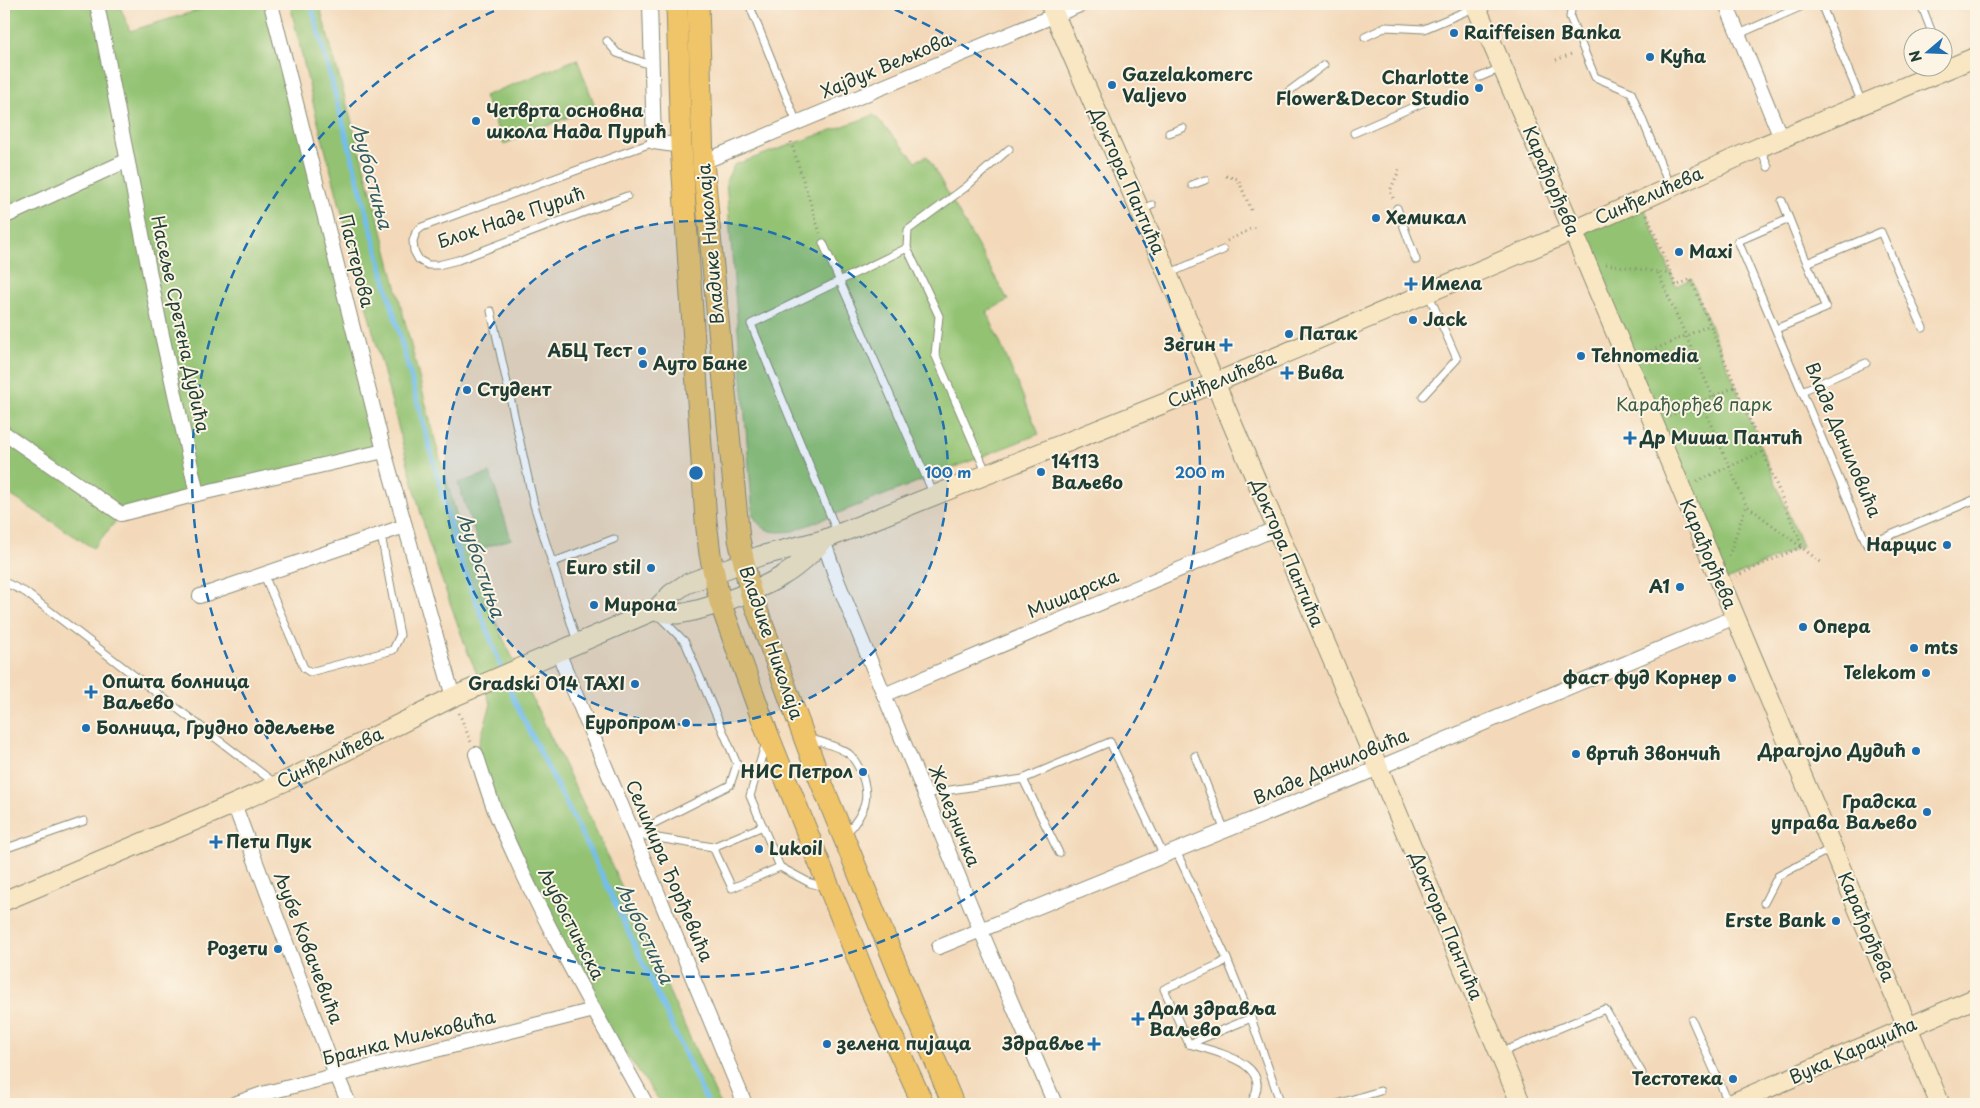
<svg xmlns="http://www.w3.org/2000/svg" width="1980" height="1108" font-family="'Playpen Sans',sans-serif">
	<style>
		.green { fill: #92c272; stroke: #588053 }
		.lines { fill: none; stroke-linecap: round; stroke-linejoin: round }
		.stream { stroke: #73beec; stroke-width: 5 }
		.lane-casing { stroke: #898b77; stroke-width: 9 }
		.street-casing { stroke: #898b77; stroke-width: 16 }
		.secondary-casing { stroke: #898b77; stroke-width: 21 }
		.primary-casing { stroke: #898b77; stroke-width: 23 }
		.path { stroke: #898b77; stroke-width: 3; stroke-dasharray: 1 4; stroke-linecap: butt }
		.lane { stroke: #fff; stroke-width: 7 }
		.street { stroke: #fff; stroke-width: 14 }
		.secondary { stroke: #f9e7c3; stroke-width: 19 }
		.primary { stroke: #f0c469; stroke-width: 21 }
		.ring { fill: none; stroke: #1f6fb2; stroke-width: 2.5; stroke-dasharray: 9 6 }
		.poi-dot { fill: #1f6fb2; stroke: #fcf5e5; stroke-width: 2 }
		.labels { text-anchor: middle; stroke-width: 4; stroke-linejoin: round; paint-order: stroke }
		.poi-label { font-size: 18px; font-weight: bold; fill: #1f3d34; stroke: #fcf5e5; text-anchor: start }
		.street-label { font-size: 18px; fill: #1f3d34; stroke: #fcf5e5 }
		.park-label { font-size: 18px; fill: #3c5e44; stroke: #fcf5e5 }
		.water-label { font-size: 19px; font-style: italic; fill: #345d62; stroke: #fcf5e5 }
		.centre { fill: #1f6fb2; stroke: #fcf5e5; stroke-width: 2.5 }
		.ring-label { font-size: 15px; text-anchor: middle; font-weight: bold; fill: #1f6fb2; stroke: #fcf5e5; stroke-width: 4; stroke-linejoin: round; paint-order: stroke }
	</style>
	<rect width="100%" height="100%" fill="#fcf5e5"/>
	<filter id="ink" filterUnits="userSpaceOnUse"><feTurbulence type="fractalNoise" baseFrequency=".02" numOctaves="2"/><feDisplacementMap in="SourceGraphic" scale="10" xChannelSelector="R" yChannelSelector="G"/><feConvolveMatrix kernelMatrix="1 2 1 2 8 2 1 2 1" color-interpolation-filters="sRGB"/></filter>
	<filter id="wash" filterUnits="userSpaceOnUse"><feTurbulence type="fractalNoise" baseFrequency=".0096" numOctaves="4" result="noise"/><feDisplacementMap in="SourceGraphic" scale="20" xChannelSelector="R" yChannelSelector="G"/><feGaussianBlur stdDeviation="1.12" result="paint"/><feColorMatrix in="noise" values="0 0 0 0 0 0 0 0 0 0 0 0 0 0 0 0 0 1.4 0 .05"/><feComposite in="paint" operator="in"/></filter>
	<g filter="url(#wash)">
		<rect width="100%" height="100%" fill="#f3d9ba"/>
		<g class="green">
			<path d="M4 4H119L130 31 219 4H271L384 451 122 514 93 548 4 491Z"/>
			<path d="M290 4H319L382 231 436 444 465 544 500 632 594 826 720 1104H662L594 1010 532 890 476 754 491 704 468 653 429 544 314 107Z"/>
			<path d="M577 59 595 106 504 144 484 96Z"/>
			<path d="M874 115 916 161 927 156 1008 300 987 312 1039 434 793 531C775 533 762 533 753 515L726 181 734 165Z"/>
			<path d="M1641 200 1676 286 1691 279 1802 546 1720 583 1573 231Z"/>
			<path d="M490 473 511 539 480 549 458 483Z"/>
		</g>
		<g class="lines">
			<path class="stream" d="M311 4 459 557 514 700 603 877 708 1104"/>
		</g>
	</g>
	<g filter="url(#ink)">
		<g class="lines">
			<g class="lane-casing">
				<g id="lane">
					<path d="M749 4 797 123"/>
					<path d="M1572 4 1570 17 1595 77 1631 92 1670 187"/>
					<path d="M1821 4 1862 103"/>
					<path d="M1921 4 1934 38"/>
					<path d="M1739 34 1807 4"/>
					<path d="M1365 37 1386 27 1424 29 1476 7"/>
					<path d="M607 41 617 53 653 66"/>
					<path d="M1480 77 1501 68"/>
					<path d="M1284 95 1324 65"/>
					<path d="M1169 133 1183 128"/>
					<path d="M1354 133 1438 96"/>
					<path d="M1761 149 1768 167"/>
					<path d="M1192 185 1205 180"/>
					<path d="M627 196 458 260 438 265H428L419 260 414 251 413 241 416 232 422 227 654 142"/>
					<path d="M1782 201 1807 263 1881 232 1923 328"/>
					<path d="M1397 208 1416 260"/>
					<path d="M1141 211 1152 205"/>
					<path d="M1789 219 1738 241 1867 545 1976 499"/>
					<path d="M823 243 934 495"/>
					<path d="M907 248 908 230 966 187 1009 149"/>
					<path d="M1168 274 1223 250"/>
					<path d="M491 311 534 505 577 642"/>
					<path d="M1776 329 1826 308 1807 263"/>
					<path d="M1802 391 1866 363"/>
					<path d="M1423 396 1457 359 1428 293"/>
					<path d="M838 534 751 324 907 248 939 316 935 354 987 474"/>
					<path d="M551 563 614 539"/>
					<path d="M264 575 304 668 310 672 393 650 400 635 381 535"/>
					<path d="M4 582 25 592 276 784"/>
					<path d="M808 738C821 742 838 746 849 754 854 758 857 764 860 770 872 798 865 812 846 834"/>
					<path d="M766 742 750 796 780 867 810 883 825 887"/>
					<path d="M1195 756 1225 831"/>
					<path d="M1023 779 1059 853"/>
					<path d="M924 794 1023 779 1110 742 1164 856"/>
					<path d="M633 834 730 785 737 764 685 642 658 615"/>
					<path d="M633 834 713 847 763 826"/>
					<path d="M713 847 732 888 780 867"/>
					<path d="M4 849 84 821"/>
					<path d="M1176 851 1227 959 1251 1018 1281 1104"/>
					<path d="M1764 903 1778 876 1830 849"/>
					<path d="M1227 959 1220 964 1164 989 1189 1044C1215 1052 1278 1063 1250 1104"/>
					<path d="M1692 1020 1729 1104"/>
					<path d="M1189 1044 1251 1018"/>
					<path d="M1500 1053 1605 1009 1642 1073"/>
					<path d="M1337 1104 1380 1091"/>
				</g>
			</g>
			<g class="street-casing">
				<g id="street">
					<path d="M97 4 160 326 197 494 384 451"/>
					<path d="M271 4 384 451 453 697"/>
					<path d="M650 4 654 142 681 146"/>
					<path d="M1726 4 1781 138"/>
					<path d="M703 162 1082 4"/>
					<path d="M4 217 126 161"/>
					<path d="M4 433 121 514 197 494"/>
					<path d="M823 540 837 580 981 931 1055 1104"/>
					<path d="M200 596 405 526"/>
					<path d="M558 652 745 1104"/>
					<path d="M884 695 1277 528"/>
					<path d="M476 754C483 775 489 796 497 816 539 915 594 1010 646 1104"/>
					<path d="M234 804 329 1057 349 1104"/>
					<path d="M939 947 1352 779 1735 617"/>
					<path d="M234 1104 262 1094 594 1010"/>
				</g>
			</g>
			<g class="secondary-casing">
				<g id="secondary">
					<path d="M1050 4 1215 383 1521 1104"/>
					<path d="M1475 4 1573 231 1940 1104"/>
					<path d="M655 610C662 612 670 614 677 614 704 611 759 590 782 576 798 567 811 554 823 541"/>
					<path d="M4 901 234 804 288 780 453 697 655 610 671 594 686 584 760 556 823 540 1215 383 1573 231 1760 147 1976 57"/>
					<path d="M1731 1104 1976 998"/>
				</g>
			</g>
			<g class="primary-casing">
				<g id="primary">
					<path d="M677 4 681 146 706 521 710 554 720 602 768 735 866 979 923 1104"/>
					<path d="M698 4 703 162 739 539 750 591 817 772 953 1104"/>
				</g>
			</g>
			<g class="path">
				<path d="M1556 60 1574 53"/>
				<path d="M791 142 820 233"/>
				<path d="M1226 176 1238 179 1251 210"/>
				<path d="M1393 198 1390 191 1400 168"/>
				<path d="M1647 215 1676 286 1691 279 1802 546"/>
				<path d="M1227 241 1257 226"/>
				<path d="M1606 264 1671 274"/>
				<path d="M1658 273 1713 397"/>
				<path d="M1642 355 1710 325"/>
				<path d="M1701 402 1746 505 1822 563"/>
				<path d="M1669 416 1735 387"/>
				<path d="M1697 481 1762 452"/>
				<path d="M1729 556 1746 505"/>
				<path d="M1736 576 1801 547"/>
				<path d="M459 713 471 742"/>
			</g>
			<use href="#lane" class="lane"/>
			<use href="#street" class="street"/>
			<use href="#secondary" class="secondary"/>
			<use href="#primary" class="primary"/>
		</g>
	</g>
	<circle cx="696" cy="473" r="252" fill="#1f6fb2" fill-opacity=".12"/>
	<g class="ring">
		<circle cx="696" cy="473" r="252"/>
		<path d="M881 4A504 504 0 1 1 511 4"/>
	</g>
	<g class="poi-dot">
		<circle cx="1454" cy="33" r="5"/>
		<circle cx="1650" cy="57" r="5"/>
		<circle cx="1112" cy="85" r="5"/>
		<circle cx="1479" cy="88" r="5"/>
		<circle cx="476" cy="121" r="5"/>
		<circle cx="1376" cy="218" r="5"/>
		<circle cx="1679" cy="252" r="5"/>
		<path d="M1408.5 276.5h5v5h5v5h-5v5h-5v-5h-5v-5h5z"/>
		<circle cx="1413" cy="320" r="5"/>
		<circle cx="1289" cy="334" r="5"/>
		<path d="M1223.5 337.5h5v5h5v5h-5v5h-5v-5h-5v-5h5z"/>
		<circle cx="642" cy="351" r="5"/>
		<circle cx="1581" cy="356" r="5"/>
		<circle cx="643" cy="364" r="5"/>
		<path d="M1284.5 365.5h5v5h5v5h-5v5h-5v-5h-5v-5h5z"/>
		<circle cx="467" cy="390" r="5"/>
		<path d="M1627.5 430.5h5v5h5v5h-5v5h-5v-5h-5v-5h5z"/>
		<circle cx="1041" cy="472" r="5"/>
		<circle cx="1947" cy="545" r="5"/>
		<circle cx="651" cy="568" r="5"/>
		<circle cx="1680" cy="587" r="5"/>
		<circle cx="594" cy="605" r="5"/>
		<circle cx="1803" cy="627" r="5"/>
		<circle cx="1914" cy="648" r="5"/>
		<circle cx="1926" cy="673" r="5"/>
		<circle cx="1732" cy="678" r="5"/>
		<circle cx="635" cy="684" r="5"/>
		<path d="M88.5 684.5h5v5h5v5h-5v5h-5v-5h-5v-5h5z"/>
		<circle cx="686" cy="723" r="5"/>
		<circle cx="86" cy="728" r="5"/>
		<circle cx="1916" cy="751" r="5"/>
		<circle cx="1576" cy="754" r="5"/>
		<circle cx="863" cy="772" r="5"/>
		<circle cx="1927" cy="812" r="5"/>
		<path d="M213.5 834.5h5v5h5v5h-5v5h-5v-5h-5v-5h5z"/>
		<circle cx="759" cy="849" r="5"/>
		<circle cx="1836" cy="921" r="5"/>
		<circle cx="278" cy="949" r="5"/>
		<path d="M1135.5 1011.5h5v5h5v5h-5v5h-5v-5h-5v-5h5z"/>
		<circle cx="827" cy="1044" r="5"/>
		<path d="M1091.5 1036.5h5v5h5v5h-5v5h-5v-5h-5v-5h5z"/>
		<circle cx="1733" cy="1079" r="5"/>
	</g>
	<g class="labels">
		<g class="poi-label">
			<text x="1464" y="39">Raiffeisen Banka</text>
			<text x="1660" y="63">Кућа</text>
			<text x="1122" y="81">Gazelakomerc<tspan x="1122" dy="21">Valjevo</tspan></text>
			<text x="1469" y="84" text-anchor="end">Charlotte<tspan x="1469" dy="21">Flower&amp;Decor Studio</tspan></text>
			<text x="486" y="117">Четврта основна<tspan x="486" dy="21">школа Нада Пурић</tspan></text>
			<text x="1386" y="224">Хемикал</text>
			<text x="1689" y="258">Maxi</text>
			<text x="1421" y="290">Имела</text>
			<text x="1423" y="326">Jack</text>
			<text x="1299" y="340">Патак</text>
			<text x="1216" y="351" text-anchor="end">Зегин</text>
			<text x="632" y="357" text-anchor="end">АБЦ Тест</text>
			<text x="1591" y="362">Tehnomedia</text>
			<text x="653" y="370">Ауто Бане</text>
			<text x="1297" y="379">Вива</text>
			<text x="477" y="396">Студент</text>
			<text x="1640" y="444">Др Миша Пантић</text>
			<text x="1051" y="468">14113<tspan x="1051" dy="21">Ваљево</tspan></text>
			<text x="1937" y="551" text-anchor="end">Нарцис</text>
			<text x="641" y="574" text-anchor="end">Euro stil</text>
			<text x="1670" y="593" text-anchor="end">A1</text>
			<text x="604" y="611">Мирона</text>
			<text x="1813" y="633">Опера</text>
			<text x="1924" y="654">mts</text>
			<text x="1916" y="679" text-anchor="end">Telekom</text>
			<text x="1722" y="684" text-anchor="end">фаст фуд Корнер</text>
			<text x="102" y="688">Општа болница<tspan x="102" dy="21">Ваљево</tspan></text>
			<text x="625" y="690" text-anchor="end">Gradski 014 TAXI</text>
			<text x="676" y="729" text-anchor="end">Еуропром</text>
			<text x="96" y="734">Болница, Грудно одељење</text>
			<text x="1906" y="757" text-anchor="end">Драгојло Дудић</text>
			<text x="1586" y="760">вртић Звончић</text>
			<text x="853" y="778" text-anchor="end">НИС Петрол</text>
			<text x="1917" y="808" text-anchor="end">Градска<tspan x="1917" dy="21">управа Ваљево</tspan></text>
			<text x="226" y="848">Пети Пук</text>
			<text x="769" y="855">Lukoil</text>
			<text x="1826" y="927" text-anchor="end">Erste Bank</text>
			<text x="268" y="955" text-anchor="end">Розети</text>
			<text x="1149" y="1015">Дом здравља<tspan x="1149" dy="21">Ваљево</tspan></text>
			<text x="837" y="1050">зелена пијаца</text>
			<text x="1084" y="1050" text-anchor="end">Здравље</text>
			<text x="1723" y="1085" text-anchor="end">Тестотека</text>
		</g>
		<g class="street-label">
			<text transform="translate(886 66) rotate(-23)" y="6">Хајдук Вељкова</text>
			<text transform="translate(1127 181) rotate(66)" y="6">Доктора Пантића</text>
			<text transform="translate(1551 181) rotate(67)" y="6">Карађорђева</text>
			<text transform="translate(1649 196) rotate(-24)" y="6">Синђелићева</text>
			<text transform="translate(511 218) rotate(-19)" y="6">Блок Наде Пурић</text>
			<text transform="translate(711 244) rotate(-95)" y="6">Владике Николаја</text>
			<text transform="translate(356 261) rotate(76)" y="6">Пастерова</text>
			<text transform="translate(180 324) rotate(78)" y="6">Насеље Сретена Дудића</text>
			<text transform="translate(1222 380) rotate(-23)" y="6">Синђелићева</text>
			<text transform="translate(1843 440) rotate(67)" y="6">Владе Даниловића</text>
			<text transform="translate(1287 553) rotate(67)" y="6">Доктора Пантића</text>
			<text transform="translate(1708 554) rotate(67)" y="6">Карађорђева</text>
			<text transform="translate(1073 594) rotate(-23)" y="6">Мишарска</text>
			<text transform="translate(771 643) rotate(71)" y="6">Владике Николаја</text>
			<text transform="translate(330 758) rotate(-26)" y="6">Синђелићева</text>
			<text transform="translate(1331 767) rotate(-23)" y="6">Владе Даниловића</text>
			<text transform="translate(954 816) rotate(68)" y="6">Железничка</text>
			<text transform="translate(669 871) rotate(67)" y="6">Селимира Ђорђевића</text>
			<text transform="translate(571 924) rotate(63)" y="6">Љубостињска</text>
			<text transform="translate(1446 926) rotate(67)" y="6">Доктора Пантића</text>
			<text transform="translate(1866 927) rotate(67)" y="6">Карађорђева</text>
			<text transform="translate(308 948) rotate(69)" y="6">Љубе Ковачевића</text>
			<text transform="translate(409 1038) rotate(-14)" y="6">Бранка Миљковића</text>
			<text transform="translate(1853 1051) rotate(-24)" y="6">Вука Караџића</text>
		</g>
		<g class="park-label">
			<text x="1694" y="411">Карађорђев парк</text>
		</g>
		<g class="water-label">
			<text transform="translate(372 176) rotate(75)" y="7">Љубостиња</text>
			<text transform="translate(481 565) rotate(71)" y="7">Љубостиња</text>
			<text transform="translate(645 933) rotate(65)" y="7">Љубостиња</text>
		</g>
	</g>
	<circle cx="696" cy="473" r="8" class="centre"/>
	<g class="ring-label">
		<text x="948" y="478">100 m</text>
		<text x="1200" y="478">200 m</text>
	</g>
	<rect width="1980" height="1108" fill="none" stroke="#fcf5e5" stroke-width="20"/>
	<g transform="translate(1928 52) rotate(251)"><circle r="24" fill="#fcf5e5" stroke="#a4ab9e"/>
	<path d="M0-4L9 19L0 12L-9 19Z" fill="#1f6fb2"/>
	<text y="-8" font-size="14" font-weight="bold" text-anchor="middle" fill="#1f3d34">N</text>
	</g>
</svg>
